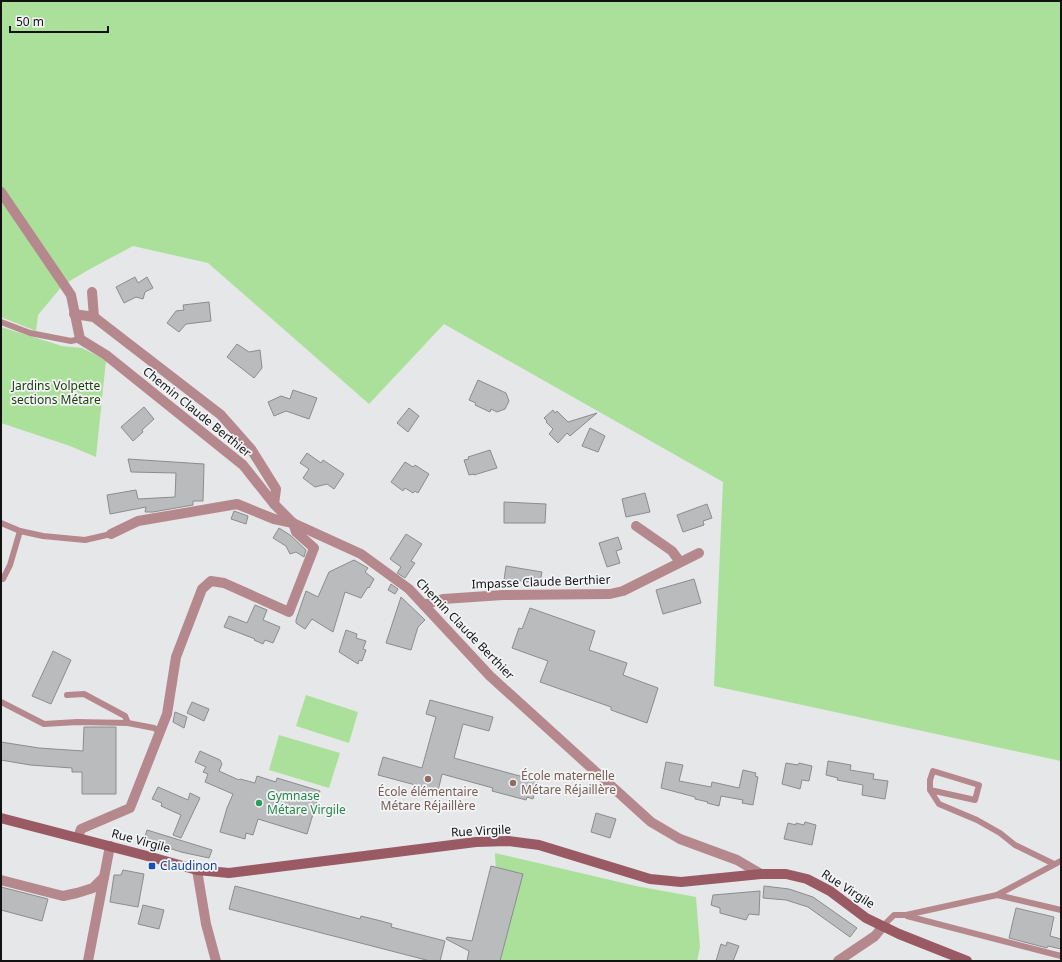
<svg xmlns="http://www.w3.org/2000/svg" width="1062" height="962" font-family="'Noto Sans',sans-serif">
	<style>
		.green { fill: #abe09a }
		.building { fill: #babbbd; stroke: #8b8c8e }
		.lines { fill: none; stroke-linecap: round; stroke-linejoin: round }
		.lane { stroke: #b5888e; stroke-width: 6 }
		.street { stroke: #b5888e; stroke-width: 10 }
		.secondary { stroke: #995a64; stroke-width: 10 }
		.education-dot { fill: #8d6e63; stroke: #f3f4f6; stroke-width: 1.5 }
		.leisure-dot { fill: #2e9e5b; stroke: #f3f4f6; stroke-width: 1.5 }
		.transit-dot { fill: #1a4fb4; stroke: #f3f4f6; stroke-width: 1.5 }
		.labels { text-anchor: middle; stroke-width: 3.5; stroke-linejoin: round; paint-order: stroke }
		.park-label { font-size: 12px; fill: #173e07; stroke: #f3f4f6 }
		.street-label { font-size: 12px; fill: #121213; stroke: #f3f4f6 }
		.education-label { font-size: 12px; fill: #785e54; stroke: #f3f4f6; text-anchor: start }
		.leisure-label { font-size: 12px; fill: #27864d; stroke: #f3f4f6; text-anchor: start }
		.transit-label { font-size: 12px; fill: #164399; stroke: #f3f4f6; text-anchor: start }
	</style>
	<rect width="100%" height="100%" fill="#e6e7e9"/>
	<g class="green">
		<path d="M1 1H1061V761L714 686 723 482 444 324 369 404 208 263 133 246 90 269 63 285 38 315 36 331 1 317Z"/>
		<path d="M1 327 62 346 82 348 106 360 96 457 70 446 1 423Z"/>
		<path d="M306 695 358 712 349 743 296 726Z"/>
		<path d="M279 735 340 753 329 788 269 770Z"/>
		<path d="M495 853 636 886 696 897 700 947 697 961H500Z"/>
	</g>
	<g class="building">
		<path d="M135 277 138 283 147 277 153 288 145 292 143 299 136 297 124 303 116 287Z"/>
		<path d="M209 302 211 321 186 324 179 332 167 323 176 311 184 310 183 305Z"/>
		<path d="M237 344 249 352 260 350 262 368 254 378 227 357Z"/>
		<path d="M478 380 506 393 509 401 505 409 497 412 491 409 490 412 475 405 476 403 469 400Z"/>
		<path d="M293 390 317 398 309 419 286 411 274 416 268 402 281 396 290 399Z"/>
		<path d="M144 407 154 419 142 430 143 432 133 441 121 427Z"/>
		<path d="M409 408 419 416 408 432 397 423Z"/>
		<path d="M553 410 555 413 557 411 568 422 597 413 570 436 567 433 558 443 549 434 553 429 546 422 547 421 544 418Z"/>
		<path d="M590 428 605 436 598 452 582 446Z"/>
		<path d="M490 450 497 468 474 475V474L469 475 464 460 469 459 468 457Z"/>
		<path d="M307 453 321 463 323 460 344 474 334 489 327 484 315 487 303 478 309 469 300 463Z"/>
		<path d="M128 459 204 464 203 501H193V505L153 512H145L146 507 110 514 107 495 136 490 138 499 175 497 176 473 131 472Z"/>
		<path d="M405 462 413 467 415 465 429 474 418 493 415 491 413 493 405 488 403 491 391 482Z"/>
		<path d="M645 493 650 512 626 517 622 499Z"/>
		<path d="M504 502 546 504 545 523H504Z"/>
		<path d="M707 504 712 518 703 521 704 525 683 532 677 515Z"/>
		<path d="M234 511 248 516 246 524 231 519Z"/>
		<path d="M279 528 290 535 306 550 304 557 296 552 290 554 286 546 273 538Z"/>
		<path d="M406 534 422 544 411 561 415 563 405 578 397 573 401 567 390 559Z"/>
		<path d="M618 537 622 549 616 551 620 563 607 567 599 543Z"/>
		<path d="M354 560 368 568 365 572 374 579 369 588 368 587 361 598 345 592 333 632 312 619 305 629 296 623V620L306 591 318 597 329 572Z"/>
		<path d="M506 566 542 572 540 582 529 580 528 582 516 580V582L504 580Z"/>
		<path d="M694 579 701 603 663 614 656 590Z"/>
		<path d="M391 584 398 589 395 594 388 590Z"/>
		<path d="M401 597 425 620 418 627 411 650 386 643Z"/>
		<path d="M255 605 267 610 263 620 280 627 273 643 265 640 263 644 254 640 255 639 224 627 229 616 247 623Z"/>
		<path d="M530 608 595 631 589 650 627 663 623 675 658 688 647 723 611 710V707L540 682 548 661 512 648 519 628 522 629Z"/>
		<path d="M346 630 357 634 356 638 366 641 363 649 366 650 362 661 359 660 358 664 339 652Z"/>
		<path d="M53 651 71 660 51 704 32 696Z"/>
		<path d="M430 700 493 717 489 731 463 724 454 758 538 781 533 799 527 797 526 800 492 791 493 788 442 774 438 791 378 775 383 757 422 768 436 717 426 714Z"/>
		<path d="M192 702 209 709 204 721 187 713Z"/>
		<path d="M175 712 187 717 184 728 173 722Z"/>
		<path d="M84 727H116V794H82V772H72V768L30 765 1 760V742L39 748 83 751Z"/>
		<path d="M200 751 220 760 222 764 219 771 239 780 240 779 255 783 257 776 276 782 277 778 320 791 307 834 258 819 253 835 246 833 245 839 220 832 227 808 233 794 205 782 208 774 203 772 206 767 195 762Z"/>
		<path d="M828 761 851 765 850 770 874 774 873 779 888 781 885 799 862 795 863 785 837 780 838 778 826 775Z"/>
		<path d="M666 762 683 765 679 781 711 787 712 782 739 788 743 770 756 773 755 776 758 777 753 805 742 803 743 800 721 796 719 806 707 803 708 802 695 799V797L661 788Z"/>
		<path d="M786 763 798 765 799 763 812 766 809 781 802 780 800 789 782 784Z"/>
		<path d="M158 787 188 800 190 793 200 798 181 838 173 835 181 815 161 806 162 803 152 799Z"/>
		<path d="M596 813 616 819 610 838 591 832Z"/>
		<path d="M805 822 816 825 812 845 784 839 788 823 796 825V823L804 825Z"/>
		<path d="M147 830 212 850 209 858 181 852 144 840Z"/>
		<path d="M491 866 523 874 500 961H467L469 951 446 939 447 937 472 941Z"/>
		<path d="M123 870 144 874 138 907 110 902 114 875H121Z"/>
		<path d="M235 886 360 919 361 916 381 921 392 924 391 927 445 941 440 961H430L229 909Z"/>
		<path d="M764 886 789 889 813 897 857 928 850 937 808 907 786 900 763 898Z"/>
		<path d="M1 887 48 899 42 921 1 910Z"/>
		<path d="M760 891 759 915 749 914 746 920 720 913V908L711 905 713 895Z"/>
		<path d="M143 905 164 910 159 929 138 924Z"/>
		<path d="M1016 908 1054 917 1050 936 1061 939V949L1048 946 1047 948 1009 938Z"/>
		<path d="M727 942 739 946 733 961H716L721 944 726 946Z"/>
	</g>
	<g class="lines">
		<g class="lane">
			<path d="M1 322 30 333 71 341 80 339"/>
			<path d="M1 523 20 531 43 536 85 540 111 534"/>
			<path d="M1 579H3L10 565 20 531"/>
			<path d="M67 695 84 694 125 716 128 723"/>
			<path d="M1 702 44 724 77 722 128 723 154 728 160 732"/>
			<path d="M930 790 975 800 979 785 933 771 930 780V790L939 804 977 820 1000 833 1015 845 1054 864"/>
			<path d="M997 895 1061 910"/>
			<path d="M907 916 1061 956"/>
			<path d="M883 926 894 915H906L997 895 1061 861"/>
		</g>
		<g class="street">
			<path d="M1 192 71 295 80 339 106 355 243 465 274 504 293 523 361 554 409 589 490 676 651 822 680 839 737 860 761 874"/>
			<path d="M92 292 94 317"/>
			<path d="M74 314 94 317 221 415 251 449 276 489 274 504"/>
			<path d="M636 526 672 551 680 562"/>
			<path d="M111 534 138 521 237 504 274 519 293 523"/>
			<path d="M424 605 443 599 503 595 610 594 623 591 699 553"/>
			<path d="M78 837 81 829 130 808 167 714 176 657 202 589 211 581 224 583 289 612 314 548 296 532 293 523"/>
			<path d="M197 870 206 924 216 961"/>
			<path d="M1 880 63 896 77 893 93 888 104 877"/>
			<path d="M88 961 110 846"/>
			<path d="M838 961 875 936 883 926"/>
		</g>
		<path class="secondary" d="M1 818 151 857 197 870 229 873 476 842 508 841 539 845 650 879 681 882 761 874H786L807 879 830 891 866 918 899 934 967 961"/>
	</g>
	<g class="education-dot">
		<circle cx="428" cy="779" r="4"/>
		<circle cx="513" cy="783" r="4"/>
	</g>
	<circle class="leisure-dot" cx="259" cy="803" r="4"/>
	<rect class="transit-dot" x="148" y="862" width="8" height="8" rx="2"/>
	<g class="labels">
		<g class="park-label">
			<text x="56" y="390">Jardins Volpette<tspan x="56" dy="14">sections Métare</tspan></text>
		</g>
		<g class="street-label">
			<text transform="translate(197 412) rotate(39)" y="4">Chemin Claude Berthier</text>
			<text transform="translate(541 582) rotate(-2)" y="4">Impasse Claude Berthier</text>
			<text transform="translate(465 629) rotate(46)" y="4">Chemin Claude Berthier</text>
			<text transform="translate(481 831) rotate(-3)" y="4">Rue Virgile</text>
			<text transform="translate(141 841) rotate(15)" y="4">Rue Virgile</text>
			<text transform="translate(848 889) rotate(33)" y="4">Rue Virgile</text>
		</g>
		<g class="education-label">
			<text x="521" y="780">École maternelle<tspan x="521" dy="14">Métare Réjaillère</tspan></text>
			<text x="428" y="796" text-anchor="middle">École élémentaire<tspan x="428" dy="14">Métare Réjaillère</tspan></text>
		</g>
		<g class="leisure-label">
			<text x="267" y="800">Gymnase<tspan x="267" dy="14">Métare Virgile</tspan></text>
		</g>
		<g class="transit-label">
			<text x="160" y="870">Claudinon</text>
		</g>
	</g>
	<rect width="1062" height="962" fill="none" stroke="#121213" stroke-width="4"/>
	<path d="M10 26v6h98v-6" fill="none" stroke="#121213" stroke-width="2"/>
	<text x="16" y="26" font-size="12" fill="#121213" stroke="#f3f4f6" stroke-width="3" paint-order="stroke">50 m</text>
</svg>
